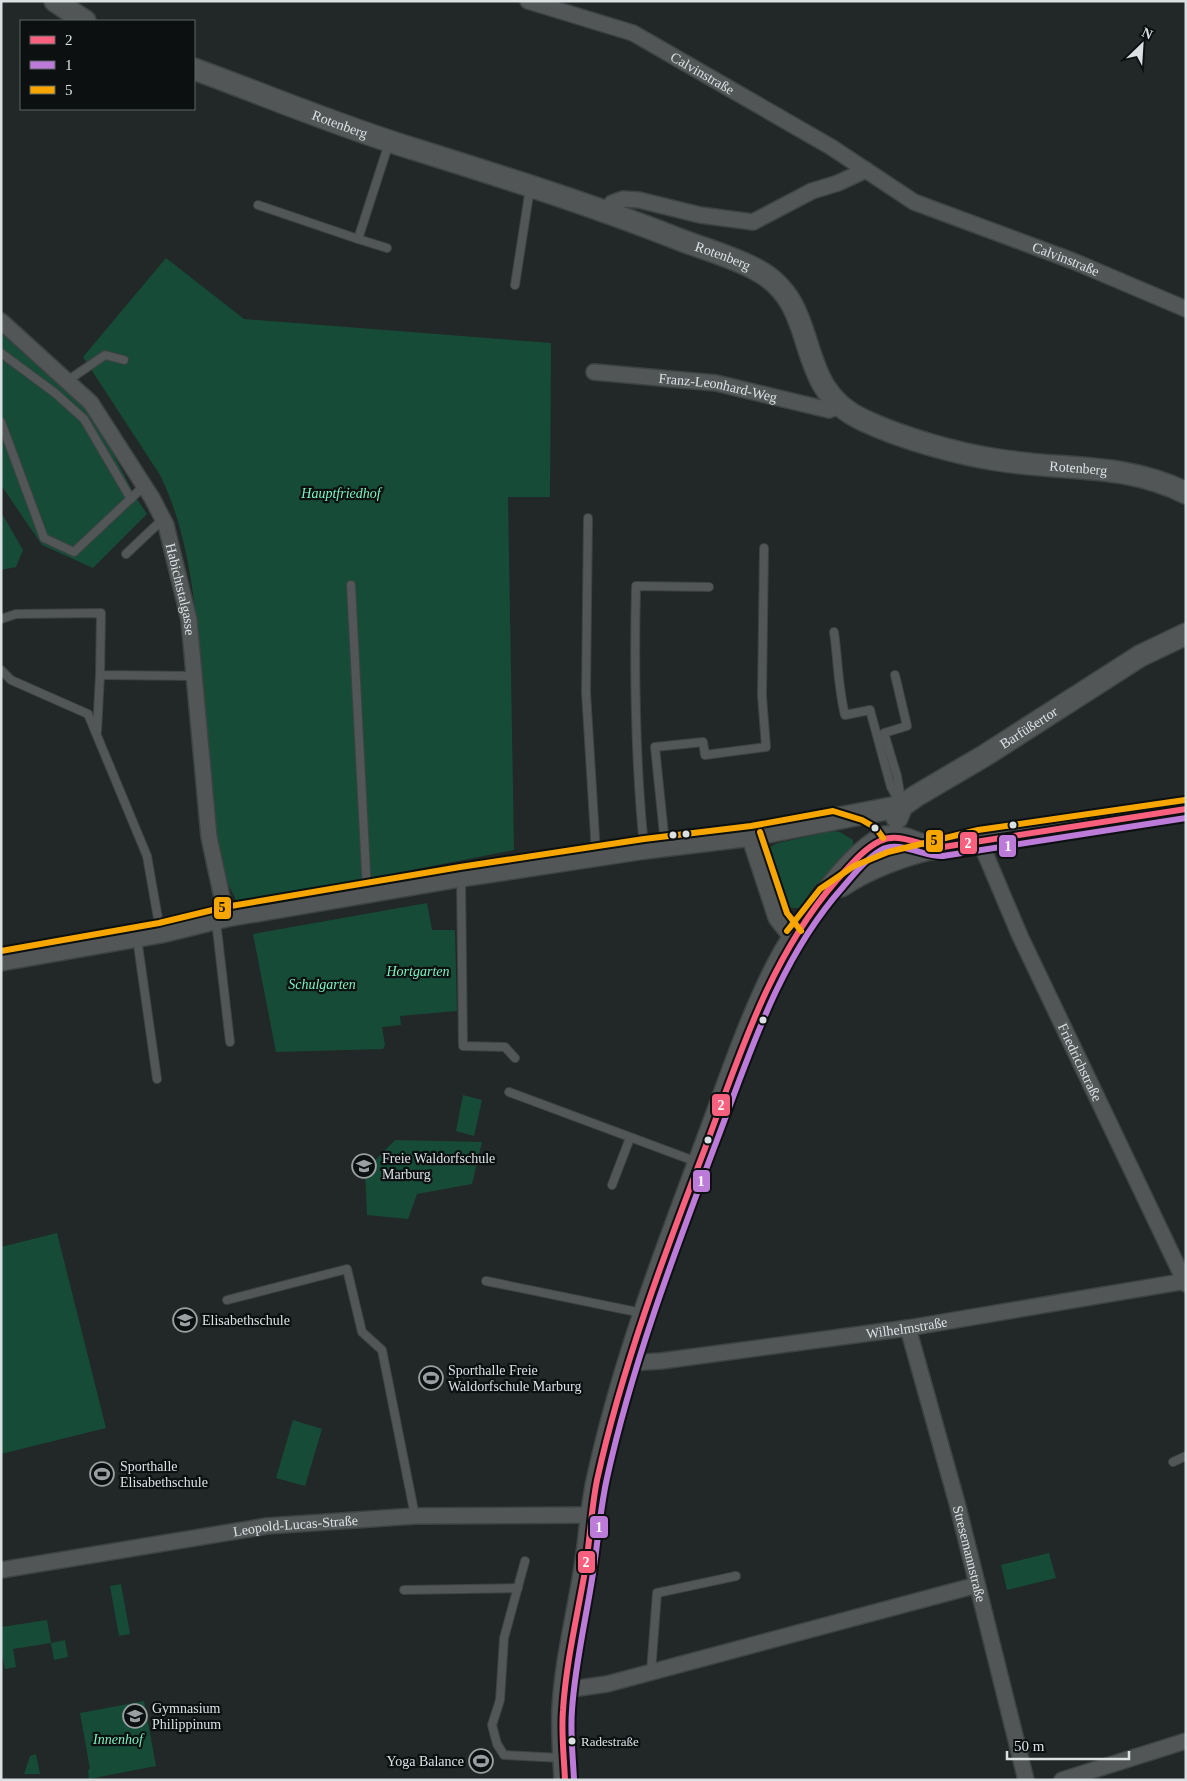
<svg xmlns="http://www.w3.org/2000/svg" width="1187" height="1781" font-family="'Times New Roman',serif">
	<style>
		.green { fill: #164c37 }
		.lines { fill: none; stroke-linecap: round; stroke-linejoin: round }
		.lane-casing { stroke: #3d4242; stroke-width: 10 }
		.street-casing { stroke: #3d4242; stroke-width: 18 }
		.secondary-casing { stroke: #3d4242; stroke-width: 24 }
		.lane { stroke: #525657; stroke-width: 8 }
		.street { stroke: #525657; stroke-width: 15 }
		.secondary { stroke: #525657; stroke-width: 21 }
		.bus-1-casing { stroke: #0c1011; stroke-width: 10 }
		.bus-2-casing { stroke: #0c1011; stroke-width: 10 }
		.bus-3-casing { stroke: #0c1011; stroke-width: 10 }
		.bus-1 { stroke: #f8607d; stroke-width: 6 }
		.bus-2 { stroke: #bd7bd9; stroke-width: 6 }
		.bus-3 { stroke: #f7a600; stroke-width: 6 }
		.bus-dot { fill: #dbe1e3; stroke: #0c1011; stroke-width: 2 }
		.labels { text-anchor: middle; stroke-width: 4.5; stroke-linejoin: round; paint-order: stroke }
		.bus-label { font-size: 13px; fill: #dbe1e3; stroke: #0c1011; text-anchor: start }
		.street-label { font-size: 14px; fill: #dbe1e3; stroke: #0c1011 }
		.park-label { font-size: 14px; font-style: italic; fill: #7df5c1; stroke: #0c1011 }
		.poi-label { font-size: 14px; fill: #dbe1e3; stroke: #0c1011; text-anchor: start }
		.line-badge { stroke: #0c1011; stroke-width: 2 }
		.badge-label { font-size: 14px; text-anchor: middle; font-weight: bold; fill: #fff }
		.pale-badge-label { font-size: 14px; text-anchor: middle; font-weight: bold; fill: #111 }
	</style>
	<rect width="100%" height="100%" fill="#222727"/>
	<g class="green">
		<path d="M166 258 244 319 551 343 550 497H508L514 850 366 879 236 900 220 868C212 806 208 744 202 682 196 613 191 538 160 475L83 357Z"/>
		<path d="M1 332 89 407 135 496 147 514 93 568 42 545 1 485Z"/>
		<path d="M1 512 23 550 16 567 1 570Z"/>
		<path d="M833 831 840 832 853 840V847L814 887 799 908H789C781 895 768 862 770 847L778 843Z"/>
		<path d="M427 903 432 930H455L457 1011 400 1016 401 1025 382 1027 385 1045 383 1049 276 1052 253 934Z"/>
		<path d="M463 1095 482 1100 474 1136 456 1131Z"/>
		<path d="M395 1140 482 1142 472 1184 417 1194 408 1219 367 1215 365 1171Z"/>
		<path d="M57 1233 106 1428 1 1454V1247Z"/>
		<path d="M293 1420 322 1429 305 1486 276 1478Z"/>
		<path d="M1049 1553 1056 1578 1007 1590 1001 1565Z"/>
		<path d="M121 1584 130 1634 119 1636 110 1586Z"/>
		<path d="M47 1620 51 1643 65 1640 68 1657 54 1660 51 1643 13 1649 16 1667 5 1669 1 1651V1627Z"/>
		<path d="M144 1701 156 1766 89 1779 88 1770 90 1769 80 1713Z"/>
		<path d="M36 1754 40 1774H24L30 1756Z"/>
	</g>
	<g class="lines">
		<g class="lane-casing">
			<g id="lane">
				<path d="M258 205 358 239 389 143"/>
				<path d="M358 239 387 248"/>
				<path d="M515 285 530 188"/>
				<path d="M1 353 55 393 84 419 131 499"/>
				<path d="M67 381 105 355 124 360"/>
				<path d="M1 422 44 538 74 552 144 486"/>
				<path d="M588 518 586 692 596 853"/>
				<path d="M126 554 163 519"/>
				<path d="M351 585 367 891"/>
				<path d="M1 619 16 614 101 613 100 675 195 676"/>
				<path d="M834 632C838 659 838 688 845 715L870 710 891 787 901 804"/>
				<path d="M1 670 11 680 88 714 147 856 160 930"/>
				<path d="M895 675 907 726 884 733 897 776 901 799"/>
				<path d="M97 731 100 675"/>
				<path d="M665 844 655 747 703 742 705 755 766 747 762 696 764 548"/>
				<path d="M644 846C635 759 634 673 636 586L709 587"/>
				<path d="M461 878 463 1046 505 1047 515 1058"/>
				<path d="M216 921 230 1042"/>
				<path d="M137 938 157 1079"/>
				<path d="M509 1092 697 1162"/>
				<path d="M612 1185 630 1138"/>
				<path d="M486 1281 642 1313"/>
				<path d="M227 1300 347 1269 362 1332 382 1350 415 1516"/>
				<path d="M1173 1462 1186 1456"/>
				<path d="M525 1561 504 1638 500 1700 492 1725 497 1744 504 1755 562 1758"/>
				<path d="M404 1590 518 1588"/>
				<path d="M651 1672 657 1593 736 1576"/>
			</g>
		</g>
		<g class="street-casing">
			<g id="street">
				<path id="s1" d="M528 1 633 33 831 147 914 202 1073 261 1186 309"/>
				<path d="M607 211 612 203 623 199 639 200 700 215 753 222 812 191 838 183 866 170"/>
				<path id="s2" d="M1 321 91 403 152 498 166 525 189 620 209 837 226 916"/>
				<path id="s3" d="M594 372 716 383 829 410 840 406"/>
				<path id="s4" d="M979 839 1020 936 1186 1284"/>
				<path id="s5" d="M908 1328 957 1503 1026 1780"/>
				<path id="s6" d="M627 1363 661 1361 908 1328 1186 1281"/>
				<path id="s7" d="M1 1570 267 1526 415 1516 592 1515"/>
				<path d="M565 1690 607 1684 977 1585"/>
				<path d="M1062 1780 1186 1741"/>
			</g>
		</g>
		<g class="secondary-casing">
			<g id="secondary">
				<path d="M55 1 85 21"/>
				<path id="s8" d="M194 69C268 96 341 127 417 150 503 177 589 204 673 237 700 248 732 256 757 270 824 306 790 387 863 420 901 438 957 454 998 460 1065 471 1123 462 1186 493"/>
				<path id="s9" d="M897 818 902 806 916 796 984 756 1140 656 1186 634"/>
				<path d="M752 835 779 917 794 936"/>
				<path d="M841 886C898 848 969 840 1036 831 1086 823 1136 816 1186 809"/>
				<path d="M1 960 161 932 226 916 461 876 645 848 752 835 902 806"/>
				<path d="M565 1780C564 1757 562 1733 563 1710 565 1663 578 1614 585 1567 590 1537 591 1507 598 1477 623 1363 664 1255 705 1146 728 1085 749 1020 779 962 795 932 854 847 886 837 899 834 919 844 932 849"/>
			</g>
		</g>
		<use href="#lane" class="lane"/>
		<use href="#street" class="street"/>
		<use href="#secondary" class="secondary"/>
		<g class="bus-1-casing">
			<path id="bus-1" d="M565 1780C564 1756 561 1733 563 1710 566 1663 577 1617 585 1571 590 1540 591 1510 597 1480 622 1367 663 1258 704 1151 739 1057 769 958 836 881 849 867 863 849 880 841 900 831 922 848 943 847L1186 809"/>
		</g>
		<g class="bus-2-casing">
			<path id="bus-2" d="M574 1780C573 1757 570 1733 572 1710 575 1664 586 1619 593 1573 598 1542 600 1509 607 1478 632 1365 673 1257 714 1148 749 1057 777 961 843 887 854 874 866 859 881 850 899 840 924 857 943 856L1186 818"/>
		</g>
		<g class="bus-3-casing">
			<g id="bus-3">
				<path d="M760 832 787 913 801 931"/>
				<path d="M787 931 820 889 854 866 888 852 978 830 1185 800"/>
				<path d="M1 951 159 923 225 907 460 867 644 839 751 826 833 811 862 820 876 828 883 838"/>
			</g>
		</g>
		<use href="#bus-1" class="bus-1"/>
		<use href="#bus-2" class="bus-2"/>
		<use href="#bus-3" class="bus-3"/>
	</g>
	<defs>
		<g id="school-ring" transform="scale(1.25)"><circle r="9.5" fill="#0c1011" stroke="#9aa0a1" stroke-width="1.5"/><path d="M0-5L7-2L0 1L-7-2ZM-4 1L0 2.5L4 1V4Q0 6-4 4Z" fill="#9aa0a1"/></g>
		<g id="stadium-ring" transform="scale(1.25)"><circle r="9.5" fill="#0c1011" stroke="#9aa0a1" stroke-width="1.5"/><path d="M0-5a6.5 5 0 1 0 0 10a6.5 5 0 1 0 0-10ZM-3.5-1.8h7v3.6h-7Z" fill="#9aa0a1"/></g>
	</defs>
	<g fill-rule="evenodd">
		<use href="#school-ring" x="364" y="1166"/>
		<use href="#school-ring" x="185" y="1320"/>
		<use href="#stadium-ring" x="431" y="1378"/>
		<use href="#stadium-ring" x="102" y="1474"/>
		<use href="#school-ring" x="135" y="1716"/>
		<use href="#stadium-ring" x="481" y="1761"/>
	</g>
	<g class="bus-dot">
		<circle cx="1013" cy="825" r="4.5"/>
		<circle cx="875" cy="828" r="4.5"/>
		<circle cx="686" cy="834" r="4.5"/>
		<circle cx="673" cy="835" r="4.5"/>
		<circle cx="763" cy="1020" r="4.5"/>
		<circle cx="708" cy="1140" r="4.5"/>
		<circle cx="572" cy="1741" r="4.5"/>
	</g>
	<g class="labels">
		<g class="bus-label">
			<text x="581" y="1746">Radestraße</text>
		</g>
		<g class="street-label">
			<text dy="5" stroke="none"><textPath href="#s1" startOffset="190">Calvinstraße</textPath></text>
			<text dy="5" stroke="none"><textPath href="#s8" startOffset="156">Rotenberg</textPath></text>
			<text dy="5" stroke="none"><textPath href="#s8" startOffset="561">Rotenberg</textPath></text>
			<text dy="5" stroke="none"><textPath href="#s1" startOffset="600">Calvinstraße</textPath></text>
			<text dy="5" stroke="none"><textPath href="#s3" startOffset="125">Franz-Leonhard-Weg</textPath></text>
			<text dy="5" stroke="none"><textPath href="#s8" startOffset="1010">Rotenberg</textPath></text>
			<text dy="5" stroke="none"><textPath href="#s2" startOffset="331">Habichtstalgasse</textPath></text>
			<text dy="5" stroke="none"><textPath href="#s9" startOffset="162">Barfüßertor</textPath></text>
			<text dy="5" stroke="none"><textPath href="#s4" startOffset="245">Friedrichstraße</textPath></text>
			<text dy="5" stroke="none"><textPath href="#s6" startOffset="282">Wilhelmstraße</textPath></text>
			<text dy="5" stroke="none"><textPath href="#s7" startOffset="298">Leopold-Lucas-Straße</textPath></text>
			<text dy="5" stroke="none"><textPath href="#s5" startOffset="234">Stresemannstraße</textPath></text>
		</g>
		<g class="park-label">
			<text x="341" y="498">Hauptfriedhof</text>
			<text x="418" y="976">Hortgarten</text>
			<text x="322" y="989">Schulgarten</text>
			<text x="118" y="1744">Innenhof</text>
		</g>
		<g class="poi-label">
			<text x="382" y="1163">Freie Waldorfschule<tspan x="382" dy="16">Marburg</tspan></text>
			<text x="202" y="1325">Elisabethschule</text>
			<text x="448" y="1375">Sporthalle Freie<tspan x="448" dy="16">Waldorfschule Marburg</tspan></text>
			<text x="120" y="1471">Sporthalle<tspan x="120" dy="16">Elisabethschule</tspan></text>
			<text x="152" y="1713">Gymnasium<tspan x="152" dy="16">Philippinum</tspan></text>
			<text x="464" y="1766" text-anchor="end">Yoga Balance</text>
		</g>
	</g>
	<g class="line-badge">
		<rect x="925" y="829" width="19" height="24" rx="5" fill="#f7a600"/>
		<rect x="959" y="831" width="19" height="24" rx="5" fill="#f8607d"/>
		<rect x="998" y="834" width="19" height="24" rx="5" fill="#bd7bd9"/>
		<rect x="213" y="896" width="19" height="24" rx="5" fill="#f7a600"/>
		<rect x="711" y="1093" width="20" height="24" rx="5" fill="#f8607d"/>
		<rect x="692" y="1169" width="19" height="24" rx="5" fill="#bd7bd9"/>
		<rect x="589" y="1515" width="20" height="24" rx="5" fill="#bd7bd9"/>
		<rect x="577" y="1550" width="19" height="24" rx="5" fill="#f8607d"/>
	</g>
	<g class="badge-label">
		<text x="968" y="848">2</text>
		<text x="1008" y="851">1</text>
		<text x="721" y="1110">2</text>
		<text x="701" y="1186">1</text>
		<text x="599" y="1532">1</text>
		<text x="586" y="1567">2</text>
	</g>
	<g class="pale-badge-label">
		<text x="934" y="845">5</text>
		<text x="222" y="912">5</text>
	</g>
	<rect width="1187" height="1781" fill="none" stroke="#dbe1e3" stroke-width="5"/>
	<rect x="20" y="20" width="175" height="90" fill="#0c1011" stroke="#5f6465"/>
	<rect x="30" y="36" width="25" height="8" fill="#f8607d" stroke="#5f6465"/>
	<text x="65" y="45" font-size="15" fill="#dbe1e3">2</text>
	<rect x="30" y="61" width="25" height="8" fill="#bd7bd9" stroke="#5f6465"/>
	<text x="65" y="70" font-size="15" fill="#dbe1e3">1</text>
	<rect x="30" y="86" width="25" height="8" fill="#f7a600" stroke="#5f6465"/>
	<text x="65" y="95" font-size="15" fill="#dbe1e3">5</text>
	<g transform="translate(1142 45) rotate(25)" stroke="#0c1011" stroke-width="4" paint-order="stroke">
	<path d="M0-4L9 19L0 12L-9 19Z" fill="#dbe1e3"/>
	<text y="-8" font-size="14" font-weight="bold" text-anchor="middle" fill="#dbe1e3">N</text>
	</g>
	<path d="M1007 1751v8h122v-8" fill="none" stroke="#dbe1e3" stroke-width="2.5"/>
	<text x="1014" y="1751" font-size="15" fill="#dbe1e3" stroke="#0c1011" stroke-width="4" paint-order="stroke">50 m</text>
</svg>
